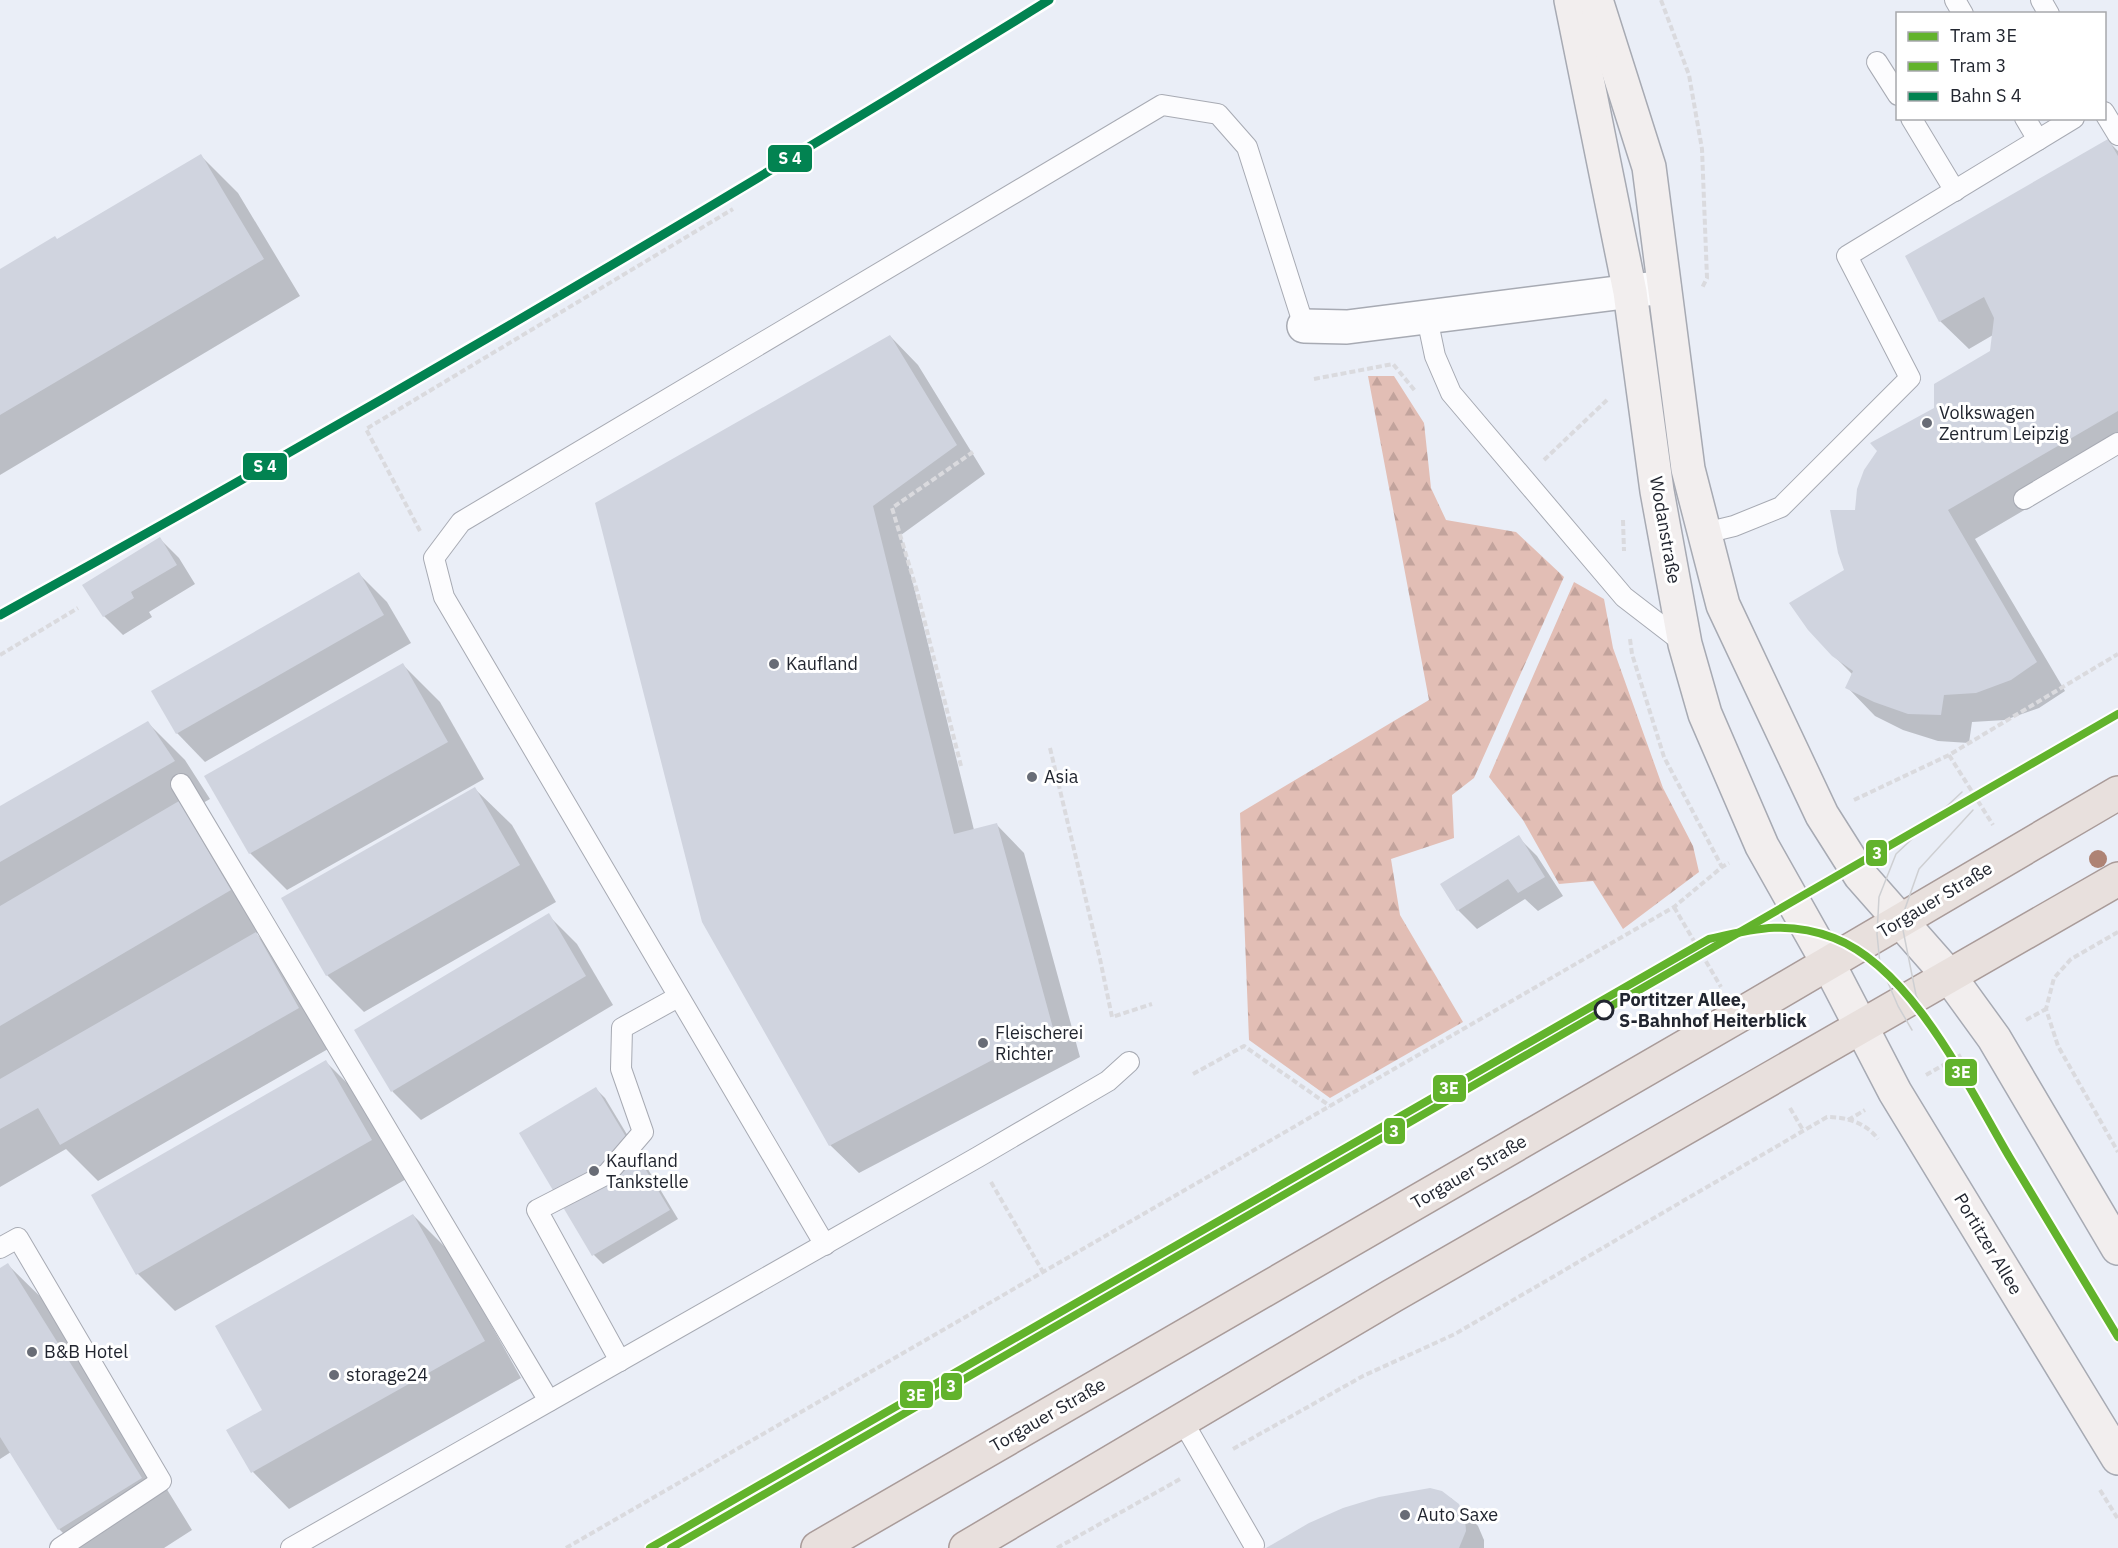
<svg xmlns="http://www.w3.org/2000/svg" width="2118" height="1548" font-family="'IBM Plex Sans',sans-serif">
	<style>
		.forest { fill: url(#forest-firs) }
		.shadow { fill: #0003 }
		.building { fill: #d0d4df }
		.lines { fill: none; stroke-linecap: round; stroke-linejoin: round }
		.lane-casing { stroke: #a7aab3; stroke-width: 22 }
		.street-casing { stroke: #a7aab3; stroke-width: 36 }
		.secondary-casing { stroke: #a7aab3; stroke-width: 36 }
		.primary-casing { stroke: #a99b99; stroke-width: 36 }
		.path { stroke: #dadade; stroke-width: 4; stroke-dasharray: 6 3; stroke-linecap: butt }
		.lane { stroke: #fcfcfe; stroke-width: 20 }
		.street { stroke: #fcfcfe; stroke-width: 33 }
		.secondary { stroke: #f2eeee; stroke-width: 33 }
		.primary { stroke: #e8e0dd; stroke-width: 33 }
		.tram { stroke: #cecfd2; stroke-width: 1.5 }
		.rail-1-casing { stroke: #fff; stroke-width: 14 }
		.rail-1 { stroke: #028351; stroke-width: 9 }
		.tram-1-casing { stroke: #fff; stroke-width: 12 }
		.tram-2-casing { stroke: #fff; stroke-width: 12 }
		.tram-1 { stroke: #62b32c; stroke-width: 8 }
		.tram-2 { stroke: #62b32c; stroke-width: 8 }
		.tree { fill: #ae8374 }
		.poi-dot { fill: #686c76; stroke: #fff; stroke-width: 2 }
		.stop-dot { fill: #fff; stroke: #222630; stroke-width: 3 }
		.labels { text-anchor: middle; stroke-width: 6; stroke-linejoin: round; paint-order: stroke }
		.poi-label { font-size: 18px; fill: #222630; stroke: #fff; text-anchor: start }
		.street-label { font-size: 18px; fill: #222630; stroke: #fff }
		.stop-label { font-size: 18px; font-weight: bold; fill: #222630; stroke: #fff; text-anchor: start }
		.line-badge { stroke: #fff; stroke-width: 2 }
		.badge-label { font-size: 16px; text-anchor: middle; font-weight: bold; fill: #fff }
	</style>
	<defs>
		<pattern id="forest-firs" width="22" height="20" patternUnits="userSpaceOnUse" patternTransform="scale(1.5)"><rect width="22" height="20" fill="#e2beb5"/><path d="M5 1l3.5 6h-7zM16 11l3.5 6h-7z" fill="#c2a39c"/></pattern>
	</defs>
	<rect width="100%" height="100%" fill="#eaeef7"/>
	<g class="forest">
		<path d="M1368 376H1394L1424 423 1431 488 1446 520 1516 532 1564 577 1474 778 1452 795 1454 838 1391 859 1400 915 1463 1022 1330 1098 1249 1040 1240 813 1429 700Z"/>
		<path d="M1574 582 1604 599 1613 648 1663 788 1693 846 1699 872 1623 929 1593 881 1559 884 1523 820 1489 777Z"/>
	</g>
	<g class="shadow">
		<path d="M2108 141 2118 151V455L1975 539 2065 691 2039 708 2005 720 1972 722 1969 743 1938 741 1903 730 1875 716 1847 687 1852 674 1833 655 1856 511 1936 409 1991 352 1993 335 1969 349 1940 321Z"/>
		<path d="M201 156 238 193 300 296 0 475V271L58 241Z"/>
		<path d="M890 336 918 365 985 474 901 535 974 830 996 824 1024 853 1080 1057 859 1173 830 1145 704 921Z"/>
		<path d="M160 539 179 558 195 584 149 612 152 617 123 635 104 616Z"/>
		<path d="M359 574 387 602 411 643 205 762 177 733 153 692Z"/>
		<path d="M403 665 440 702 484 779 287 890 250 853Z"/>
		<path d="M148 723 185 760 210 799 187 812 267 927 256 934 293 971 335 1045 98 1181 66 1149 0 1187V808Z"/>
		<path d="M475 789 512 825 556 902 364 1012 327 975Z"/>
		<path d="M1518 837 1537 856 1563 896 1538 911 1525 899 1477 929 1458 910Z"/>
		<path d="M548 915 577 944 613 1005 421 1120 393 1092 356 1031Z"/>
		<path d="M326 1062 363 1099 408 1178 175 1311 138 1274 93 1196Z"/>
		<path d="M596 1089 605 1098 678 1219 603 1264 594 1255Z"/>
		<path d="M413 1215 450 1252 521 1378 289 1509 253 1472 229 1430 264 1410Z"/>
		<path d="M8 1265 60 1316 192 1530 164 1548H78L59 1529 11 1452 0 1459V1270Z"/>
		<path d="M1451 1498 1478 1526 1484 1540V1548H1268Z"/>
	</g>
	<g class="building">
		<path d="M2108 139 2118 156V411L1948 510 2037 662 2011 680 1976 693 1944 695 1941 715 1908 714 1874 702 1845 688 1853 671 1832 656 1808 630 1789 603 1844 570 1838 553 1830 510H1855L1857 489 1864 470 1877 451 1870 443 1934 408V384L1990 351 1994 318 1984 297 1939 322 1905 256Z"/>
		<path d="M201 154 264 259 0 415V269L55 236 57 239Z"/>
		<path d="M890 335 957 445 873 506 954 834 997 823 1053 1028 829 1146 702 922 595 503Z"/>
		<path d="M160 537 177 565 131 592 134 598 103 617 82 585Z"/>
		<path d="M359 572 384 615 176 734 151 691Z"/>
		<path d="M403 663 448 742 249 854 204 776Z"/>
		<path d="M148 721 175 761 0 862V806Z"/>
		<path d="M475 787 520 865 326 976 281 898Z"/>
		<path d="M179 801 231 890 0 1026V906Z"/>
		<path d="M1519 835 1545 877 1518 893 1508 879 1457 911 1440 884Z"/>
		<path d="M549 913 586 976 391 1092 354 1030Z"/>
		<path d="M256 932 299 1008 60 1145 38 1108 0 1129V1079Z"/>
		<path d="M326 1060 372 1140 136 1275 91 1195Z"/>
		<path d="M596 1087 670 1210 592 1256 519 1133Z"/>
		<path d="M413 1214 485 1341 251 1473 226 1430 262 1410 215 1326Z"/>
		<path d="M8 1263 142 1478 58 1530 0 1437V1268Z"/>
		<path d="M1430 1488 1442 1491 1459 1504 1465 1519 1466 1531 1459 1548H1266L1309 1523 1343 1508 1379 1497Z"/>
	</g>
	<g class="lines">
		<g class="lane-casing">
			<g id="lane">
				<path d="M1955 0 1963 14"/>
				<path d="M2041 0 2049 14"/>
				<path d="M1877 62 1898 95"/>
				<path d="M2104 112 2118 135"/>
				<path d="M1911 118 1955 191"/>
				<path d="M2025 118 2038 140"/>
				<path d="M1427 318 1435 356 1451 393 1624 597 1685 644"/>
				<path d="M2024 499 2118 443"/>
				<path d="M1705 533 1734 526 1781 507 1910 378 1847 256 2074 118"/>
				<path d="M181 784 549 1401"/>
				<path d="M825 1245 444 597 434 558 461 522 1162 105 1218 114 1247 147 1304 326"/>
				<path d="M0 1248 18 1238 161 1481 60 1548"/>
				<path d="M620 1361 537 1210 607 1174 643 1132 621 1069 622 1028 678 997"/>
				<path d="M1182 1420 1254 1545"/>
				<path d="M291 1548 978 1157 1108 1081 1129 1062"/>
			</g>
		</g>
		<g class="street-casing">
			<path id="street" d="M1304 326 1347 327 1664 287"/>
		</g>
		<g class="secondary-casing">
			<g id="secondary">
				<path d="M1571 0 1630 292 1657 491 1685 644 1705 714 1762 846 1828 963 1895 1092 2118 1458"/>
				<path d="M1596 0 1649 167 1688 469 1723 605 1822 815 1860 875 1949 976 1994 1038 2118 1248"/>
			</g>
		</g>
		<g class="primary-casing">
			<g id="primary">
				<path d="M818 1548 1738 1016 2118 793"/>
				<path d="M966 1548 1392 1296 2118 879"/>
			</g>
		</g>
		<g class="path">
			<path d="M1661 0 1689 75 1702 149 1707 278 1702 288"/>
			<path d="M1314 379 1393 364 1416 392"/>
			<path d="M1544 460 1608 399"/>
			<path d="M1623 520 1624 551"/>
			<path d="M420 531 366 429 733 209"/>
			<path d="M1630 639 1632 654 1664 757 1722 867"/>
			<path d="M0 655 78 608"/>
			<path d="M1050 748 1100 959 1112 1017 1152 1004"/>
			<path d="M1949 755 1993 825"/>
			<path d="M961 766 917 591 892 508 973 452"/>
			<path d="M1854 800 1949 755 2118 654"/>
			<path d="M1674 907 1721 987"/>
			<path d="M2118 932 2071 959 2054 978 2046 1009 2058 1046 2118 1152"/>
			<path d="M2026 1020 2046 1009"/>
			<path d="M1193 1074 1244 1046 1330 1106"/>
			<path d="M1926 1075 1961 1055"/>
			<path d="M1790 1108 1803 1130"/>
			<path d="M1848 1120 1865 1110"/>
			<path d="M991 1182 1043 1272"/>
			<path d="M1233 1449 1363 1376 1455 1334 1827 1117C1847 1117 1866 1123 1878 1139"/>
			<path d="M2100 1490 2118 1519"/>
			<path d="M566 1548 1674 907 1722 867 1729 863"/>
			<path d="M1057 1548 1182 1478"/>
		</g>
		<use href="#lane" class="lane"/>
		<use href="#street" class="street"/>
		<use href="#secondary" class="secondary"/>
		<use href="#primary" class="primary"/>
		<g class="tram">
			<path d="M1927 1019 1916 995 1901 920 1919 869 1973 810"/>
			<path d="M1912 1030 1898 1006 1880 964 1877 934 1879 897 1896 854 1962 792"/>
		</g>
		<g class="rail-1-casing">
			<path id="rail-1" d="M0 615C355 419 704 214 1049 0"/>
		</g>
		<use href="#rail-1" class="rail-1"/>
		<g class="tram-1-casing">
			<path id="tram-1" d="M650 1548 1709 939C1754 929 1788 920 1834 938 1913 969 1968 1087 2010 1158 2046 1217 2082 1277 2118 1337"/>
		</g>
		<g class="tram-2-casing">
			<path id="tram-2" d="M671 1548 2118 714"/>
		</g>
		<use href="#tram-1" class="tram-1"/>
		<use href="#tram-2" class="tram-2"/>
	</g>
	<circle class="tree" cx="2098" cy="859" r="9"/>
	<g class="poi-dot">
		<circle cx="1927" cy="423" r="6"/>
		<circle cx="774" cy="664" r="6"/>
		<circle cx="1032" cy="777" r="6"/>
		<circle cx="983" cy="1043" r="6"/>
		<circle cx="594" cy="1171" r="6"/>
		<circle cx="32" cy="1352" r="6"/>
		<circle cx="334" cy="1375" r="6"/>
		<circle cx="1405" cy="1515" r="6"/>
	</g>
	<circle class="stop-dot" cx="1604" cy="1010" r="9"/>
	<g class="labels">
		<g class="poi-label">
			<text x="1939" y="419">Volkswagen<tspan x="1939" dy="21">Zentrum Leipzig</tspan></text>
			<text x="786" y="670">Kaufland</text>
			<text x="1044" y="783">Asia</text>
			<text x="995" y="1039">Fleischerei<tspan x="995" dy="21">Richter</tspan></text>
			<text x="606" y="1167">Kaufland<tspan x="606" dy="21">Tankstelle</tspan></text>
			<text x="44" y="1358">B&amp;B Hotel</text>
			<text x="346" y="1381">storage24</text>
			<text x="1417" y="1521">Auto Saxe</text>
		</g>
		<g class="street-label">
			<text transform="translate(1665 530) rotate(80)" y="6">Wodanstraße</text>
			<text transform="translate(1935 900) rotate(-31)" y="6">Torgauer Straße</text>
			<text transform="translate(1469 1172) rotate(-30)" y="6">Torgauer Straße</text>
			<text transform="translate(1988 1244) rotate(59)" y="6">Portitzer Allee</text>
			<text transform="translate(1048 1415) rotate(-30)" y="6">Torgauer Straße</text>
		</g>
		<g class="stop-label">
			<text x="1619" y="1006">Portitzer Allee,<tspan x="1619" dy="21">S-Bahnhof Heiterblick</tspan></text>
		</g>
	</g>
	<g class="line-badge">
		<rect x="767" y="144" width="46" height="29" rx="6" fill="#028351"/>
		<rect x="242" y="452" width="46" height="29" rx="6" fill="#028351"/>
		<rect x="1865" y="839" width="23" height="28" rx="6" fill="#62b32c"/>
		<rect x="1944" y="1058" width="34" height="29" rx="6" fill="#62b32c"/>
		<rect x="1432" y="1074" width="35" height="29" rx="6" fill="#62b32c"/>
		<rect x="1383" y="1117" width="23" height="28" rx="6" fill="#62b32c"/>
		<rect x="940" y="1372" width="23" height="29" rx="6" fill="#62b32c"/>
		<rect x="899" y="1380" width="35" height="29" rx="6" fill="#62b32c"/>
	</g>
	<g class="badge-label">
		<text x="790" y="164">S 4</text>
		<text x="265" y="472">S 4</text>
		<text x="1877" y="859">3</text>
		<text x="1961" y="1078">3E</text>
		<text x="1449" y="1094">3E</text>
		<text x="1394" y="1137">3</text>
		<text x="951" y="1392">3</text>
		<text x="916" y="1401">3E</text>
	</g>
	<rect x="1896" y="12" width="210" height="108" fill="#ffffff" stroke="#a7a8ac" stroke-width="1.5"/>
	<rect x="1908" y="32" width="30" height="9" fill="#62b32c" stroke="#a7a8ac" stroke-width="1.5"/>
	<text x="1950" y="42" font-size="18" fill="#222630">Tram 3E</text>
	<rect x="1908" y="62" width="30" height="9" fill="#62b32c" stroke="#a7a8ac" stroke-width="1.5"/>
	<text x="1950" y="72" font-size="18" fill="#222630">Tram 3</text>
	<rect x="1908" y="92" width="30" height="9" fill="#028351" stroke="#a7a8ac" stroke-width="1.5"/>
	<text x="1950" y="102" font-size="18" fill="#222630">Bahn S 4</text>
</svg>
